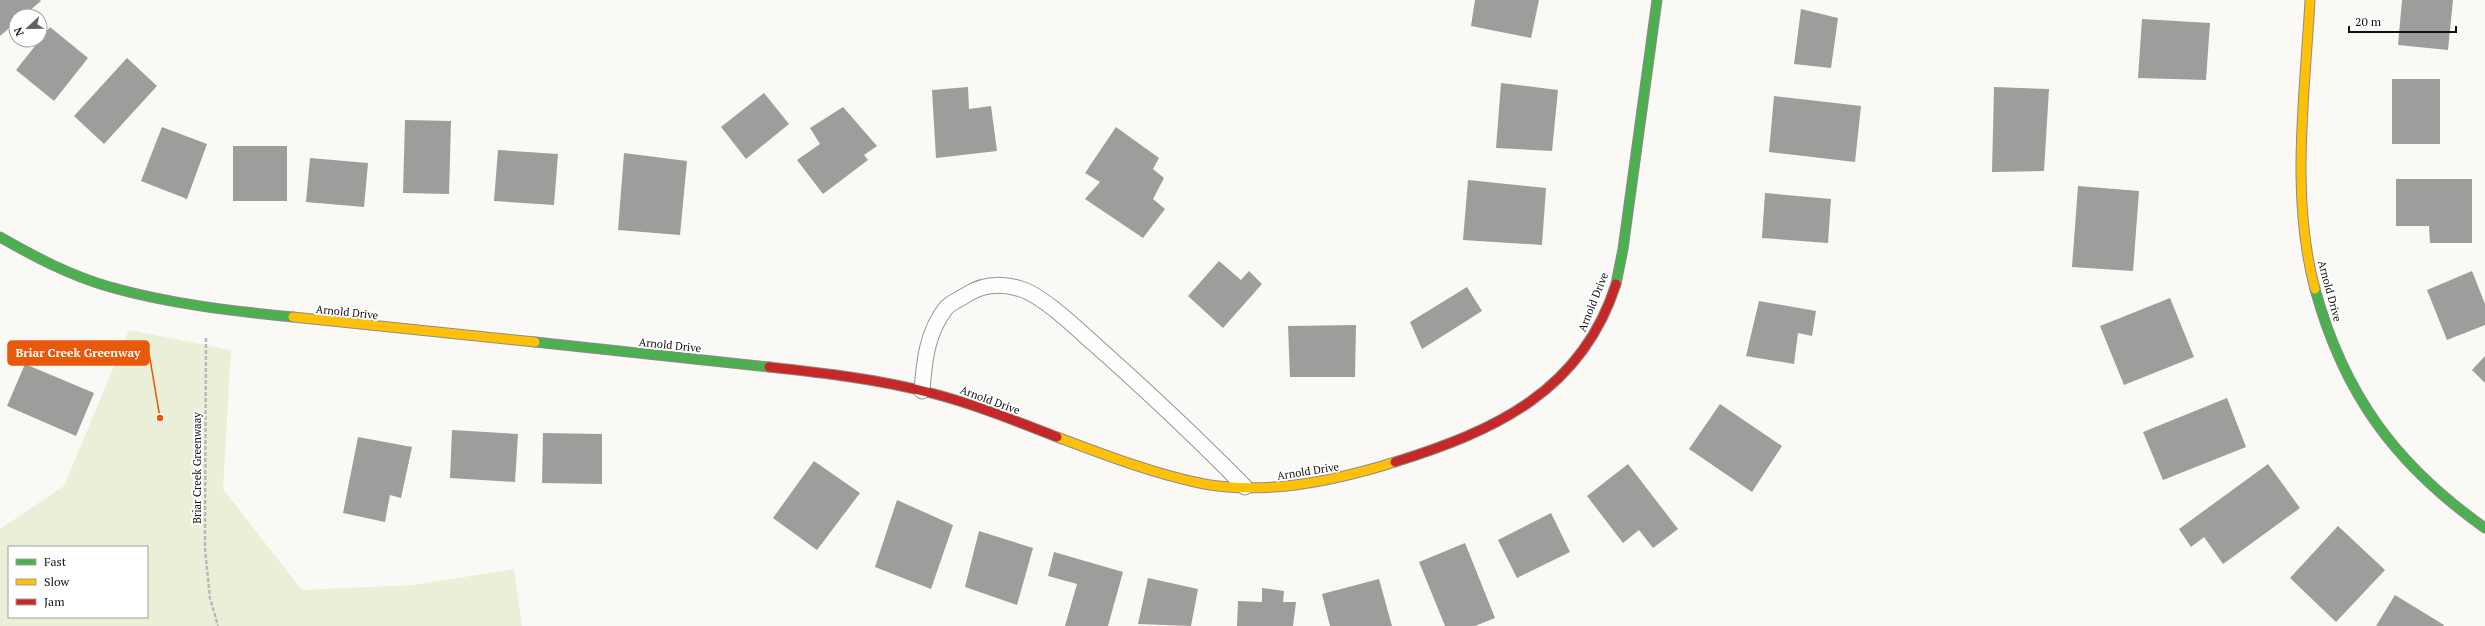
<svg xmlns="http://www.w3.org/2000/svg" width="2485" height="626" font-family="'PT Serif',serif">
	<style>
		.green { fill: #eaf0d7; fill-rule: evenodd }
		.building { fill: #9f9d9b }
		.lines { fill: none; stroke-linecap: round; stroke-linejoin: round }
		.lane-casing { stroke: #969594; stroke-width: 17 }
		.fast-casing { stroke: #8c8c8a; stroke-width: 11 }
		.slow-casing { stroke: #8c8c8a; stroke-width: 11 }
		.jam-casing { stroke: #8c8c8a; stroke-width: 11 }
		.path { stroke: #b9b8b8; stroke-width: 2.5; stroke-dasharray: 4 2; stroke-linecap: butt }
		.lane { stroke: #fefefe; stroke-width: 15 }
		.fast { stroke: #4caf50; stroke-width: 9 }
		.slow { stroke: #ffc107; stroke-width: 9 }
		.jam { stroke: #c62828; stroke-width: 9 }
		.labels { text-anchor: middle; stroke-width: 4; stroke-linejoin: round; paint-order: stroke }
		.street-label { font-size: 11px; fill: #101010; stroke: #fff }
		.leader { fill: none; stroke: #e8590c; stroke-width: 1.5 }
		.callout-dot { fill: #e8590c; stroke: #fff; stroke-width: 1.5 }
		.callout { fill: #e8590c; stroke: #e8590c; stroke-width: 1.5 }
		.callout-label { font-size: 12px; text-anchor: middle; font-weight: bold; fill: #fff }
	</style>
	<rect width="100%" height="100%" fill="#fbf9f6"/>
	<path class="green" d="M129 330 231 350 223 489 302 590 413 585 514 569 522 626H0V529L64 486ZM9 547H147V617H9Z"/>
	<g class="building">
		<path d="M0 0H40L41 1 23 16H16V22L0 36Z"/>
		<path d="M1475 0H1539L1531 38 1471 26Z"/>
		<path d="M2402 0H2453L2448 50 2398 45Z"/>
		<path d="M1801 9 1838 18 1831 68 1794 64Z"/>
		<path d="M2142 19 2210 23 2206 80 2138 78Z"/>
		<path d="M50 27 88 58 54 101 16 70Z"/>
		<path d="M127 58 157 86 104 144 74 116Z"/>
		<rect x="2392" y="79" width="48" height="65"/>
		<path d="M1501 83 1558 90 1552 151 1496 148Z"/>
		<path d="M968 87 969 109 991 106 997 151 936 158 932 90Z"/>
		<path d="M1994 87 2049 89 2044 171 1992 172Z"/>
		<path d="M764 93 789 124 746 159 721 127Z"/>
		<path d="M1774 96 1861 106 1855 162 1769 152Z"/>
		<path d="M843 107 877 146 864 155 868 160 823 194 797 160 820 144 810 128Z"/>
		<path d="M405 120 451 121 449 194 403 193Z"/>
		<path d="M162 127 207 144 187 199 141 181Z"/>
		<path d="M1116 127 1159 158 1153 169 1164 178 1153 199 1165 209 1143 238 1085 199 1100 182 1085 173Z"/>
		<rect x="233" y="146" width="54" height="55"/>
		<path d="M498 150 558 154 554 205 494 201Z"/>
		<path d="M624 153 687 161 680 235 618 230Z"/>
		<path d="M310 158 368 163 364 207 306 202Z"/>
		<path d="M2396 179H2472V243H2430L2429 226H2396Z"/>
		<path d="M1468 180 1546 188 1542 245 1463 240Z"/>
		<path d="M2078 186 2139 191 2133 271 2072 267Z"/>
		<path d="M1765 193 1831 199 1828 243 1762 238Z"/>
		<path d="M1219 261 1241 280 1249 271 1262 284 1223 328 1188 296Z"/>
		<path d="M2472 271 2485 304V325L2447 340 2427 290Z"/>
		<path d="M1467 287 1482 311 1422 349 1410 322Z"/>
		<path d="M2170 298 2194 357 2124 385 2100 326Z"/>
		<path d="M1759 301 1816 311 1812 336 1798 333 1794 364 1746 356Z"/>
		<path d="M1356 325 1355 377H1290L1288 326Z"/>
		<path d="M2485 356V383L2472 370Z"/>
		<path d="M25 364 94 393 76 436 7 406Z"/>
		<path d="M2227 398 2246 447 2163 480 2143 432Z"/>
		<path d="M1720 404 1782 446 1752 492 1689 449Z"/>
		<path d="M452 430 518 434 515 482 450 478Z"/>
		<path d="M543 433 602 434V484L542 483Z"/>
		<path d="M358 437 412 447 401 498 390 495 385 522 343 513Z"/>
		<path d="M814 461 860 493 817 550 773 518Z"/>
		<path d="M1628 464 1678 529 1653 548 1639 530 1623 543 1587 496Z"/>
		<path d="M2268 464 2300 508 2223 564 2204 537 2191 547 2179 529Z"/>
		<path d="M897 500 953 525 931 589 875 567Z"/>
		<path d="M1551 513 1570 552 1517 578 1498 540Z"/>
		<path d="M2338 526 2385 570 2336 622 2290 578Z"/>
		<path d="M979 531 1033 548 1017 605 965 587Z"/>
		<path d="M1465 543 1495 618 1475 626H1445L1419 562Z"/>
		<path d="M1054 552 1123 572 1108 626H1065L1077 584 1048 576Z"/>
		<path d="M1148 578 1198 589 1191 626 1138 624Z"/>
		<path d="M1379 579 1392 626H1330L1322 594Z"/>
		<path d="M1262 588 1284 591 1283 602H1296L1293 626H1237L1238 601 1262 602Z"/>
		<path d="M2395 595 2444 625 2443 626H2376Z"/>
	</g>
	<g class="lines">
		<g class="lane-casing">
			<path id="lane" d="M922 391C924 362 927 332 946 308 950 303 960 299 966 295 983 284 1002 283 1021 289 1043 296 1075 327 1093 343 1146 390 1196 437 1245 487"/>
		</g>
		<g class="fast-casing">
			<g id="fast">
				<path d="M0 237C35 257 71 276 110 287 170 304 232 311 293 317"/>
				<path d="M1616 284 1623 249 1657 0"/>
				<path d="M2315 289C2344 395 2396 465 2485 528"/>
				<path d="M535 342 769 367"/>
			</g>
		</g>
		<g class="slow-casing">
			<g id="slow">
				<path d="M2310 0C2305 94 2290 197 2315 289"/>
				<path d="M293 317 535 342"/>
				<path d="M1057 437C1105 455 1154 474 1204 484 1268 495 1334 481 1395 462"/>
			</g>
		</g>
		<g class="jam-casing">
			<g id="jam">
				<path d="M769 367C824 373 877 379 931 393 974 404 1016 421 1057 437"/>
				<path d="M1395 462C1495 431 1582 391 1616 284"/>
			</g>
		</g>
		<path class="path" d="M206 338 205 549 210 598 218 626"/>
		<use href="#lane" class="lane"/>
		<use href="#fast" class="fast"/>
		<use href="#slow" class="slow"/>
		<use href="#jam" class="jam"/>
	</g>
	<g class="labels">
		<g class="street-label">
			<text transform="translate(2330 291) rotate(75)" y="4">Arnold Drive</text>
			<text transform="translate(1593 302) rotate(-68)" y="4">Arnold Drive</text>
			<text transform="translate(347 312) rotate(6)" y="4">Arnold Drive</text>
			<text transform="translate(670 345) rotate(6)" y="4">Arnold Drive</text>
			<text transform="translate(990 400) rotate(20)" y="4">Arnold Drive</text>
			<text transform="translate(197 468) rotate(-90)" y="4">Briar Creek Greenwaay</text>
			<text transform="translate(1308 471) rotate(-9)" y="4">Arnold Drive</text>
		</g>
	</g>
	<path class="leader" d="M160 418L149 353"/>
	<circle class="callout-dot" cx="160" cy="418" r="4"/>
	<rect class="callout" x="8" y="341" width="141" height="24" rx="4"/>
	<g class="callout-label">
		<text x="78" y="357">Briar Creek Greenway</text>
	</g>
	<rect x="8" y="546" width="140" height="72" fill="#ffffff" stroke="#9f9f9f"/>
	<rect x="16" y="559" width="20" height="6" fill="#4caf50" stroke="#9f9f9f"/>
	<text x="44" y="566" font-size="12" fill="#101010">Fast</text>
	<rect x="16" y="579" width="20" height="6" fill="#ffc107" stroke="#9f9f9f"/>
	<text x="44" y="586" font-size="12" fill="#101010">Slow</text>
	<rect x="16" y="599" width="20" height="6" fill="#c62828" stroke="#9f9f9f"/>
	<text x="44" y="606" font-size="12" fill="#101010">Jam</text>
	<g transform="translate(28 28) rotate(248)"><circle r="19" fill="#ffffff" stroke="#9f9f9f"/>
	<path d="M0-3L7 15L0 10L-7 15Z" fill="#626260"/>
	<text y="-6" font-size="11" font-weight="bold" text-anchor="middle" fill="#101010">N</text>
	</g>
	<path d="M2349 26v6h107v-6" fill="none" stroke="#101010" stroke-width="2"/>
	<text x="2355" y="26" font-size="12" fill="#101010" stroke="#ffffff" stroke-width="3" paint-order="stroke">20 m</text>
</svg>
